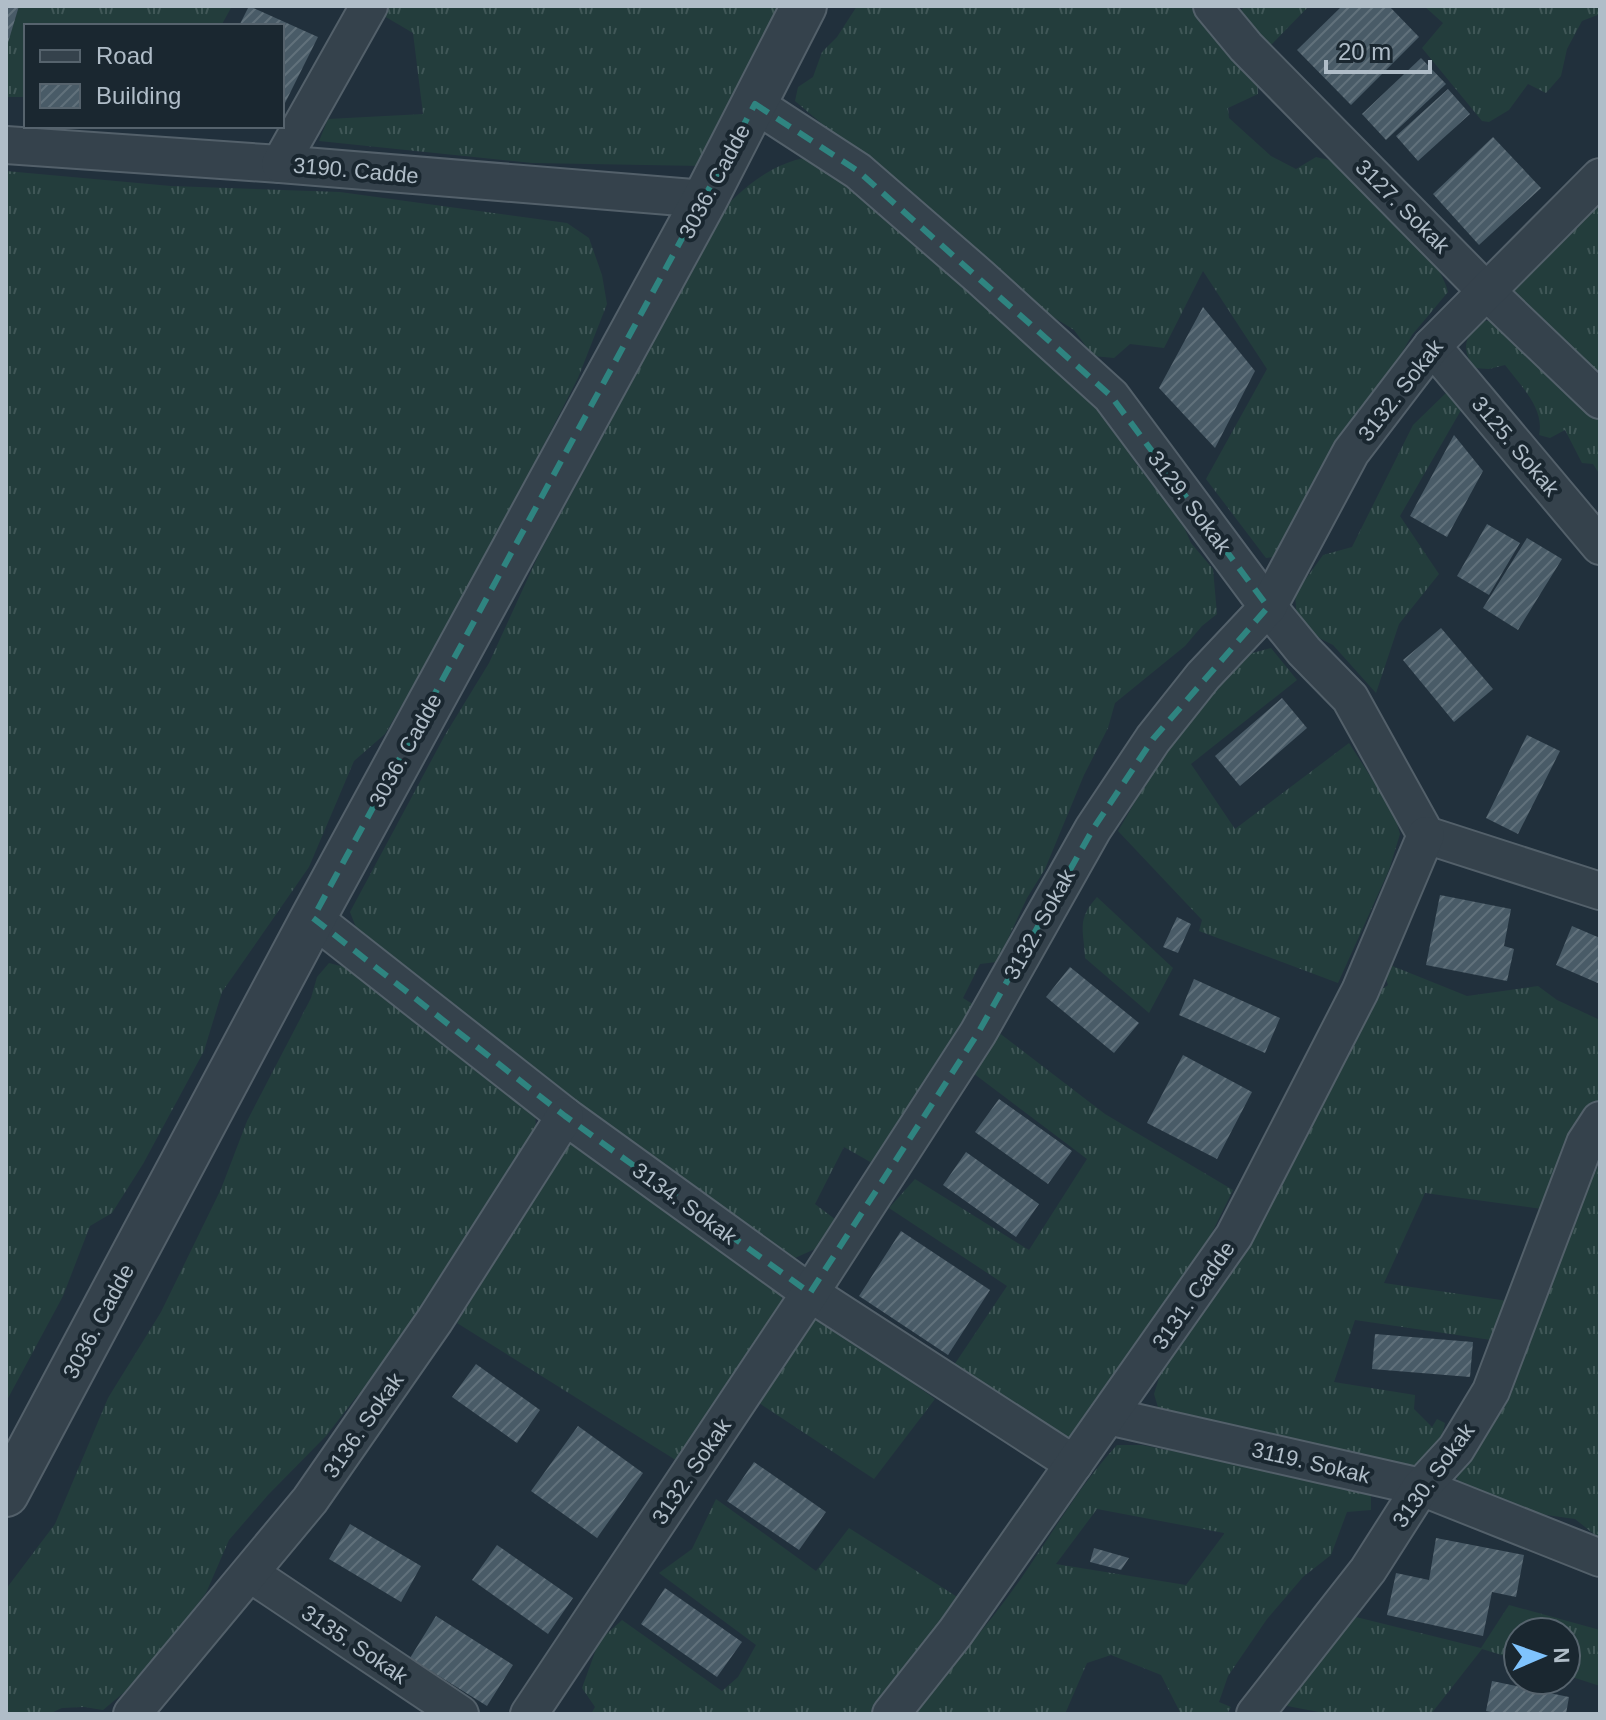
<svg xmlns="http://www.w3.org/2000/svg" width="1606" height="1720" font-family="Helvetica,sans-serif">
	<style>
		.grass { fill: url(#grass-tufts); fill-rule: evenodd }
		.building { fill: url(#building-hatch) }
		.lines { fill: none; stroke-linecap: round; stroke-linejoin: round }
		.minor-casing { stroke: #53606a; stroke-width: 40 }
		.tertiary-casing { stroke: #53606a; stroke-width: 48 }
		.minor { stroke: #35424c; stroke-width: 36 }
		.tertiary { stroke: #35424c; stroke-width: 44 }
		.marked { fill: none; stroke: #2f8480; stroke-width: 6; stroke-dasharray: 16 10; stroke-linejoin: round }
		.labels { text-anchor: middle; stroke-width: 8; stroke-linejoin: round; paint-order: stroke }
		.street-label { font-size: 22px; fill: #b0bdc8; stroke: #1a2730 }
	</style>
	<defs>
		<pattern id="grass-tufts" width="24" height="20" patternUnits="userSpaceOnUse" patternTransform="scale(2)"><rect width="24" height="20" fill="#233d3c"/><path d="M3 7l-1-3M5 7V3M7 7l1-3M15 17l-1-3M17 17v-4M19 17l1-3" fill="none" stroke="#405757"/></pattern>
		<pattern id="building-hatch" width="6" height="6" patternUnits="userSpaceOnUse" patternTransform="scale(2)"><rect width="6" height="6" fill="#495b67"/><path d="M-1 1l2-2M0 6l6-6M5 7l2-2" fill="none" stroke="#61717b"/></pattern>
	</defs>
	<rect width="100%" height="100%" fill="#21303c"/>
	<g class="grass">
		<path d="M19 6H232L221 26H26V97H6V48Z"/>
		<path d="M383 6H788L703 166 532 163 319 141 328 119 423 114 413 33 379 13Z"/>
		<path d="M857 6H1190L1257 77 1258 94 1228 108 1229 118 1271 156 1296 169 1316 157C1324 159 1333 160 1340 165 1361 180 1371 203 1390 220 1413 241 1440 261 1448 292L1412 335 1400 356 1365 402 1368 413 1281 556 1266 558 1206 479 1267 369 1203 271 1164 348 1130 344 1114 358 1093 356 1074 330 1034 305 969 242 874 168 795 101 798 87 813 77 822 52 837 37Z"/>
		<path d="M1245 6H1309L1271 45 1258 44 1235 17Z"/>
		<path d="M1424 6H1600V14L1582 21 1567 49 1561 76 1546 93 1528 84 1509 110 1489 122 1482 121 1422 48 1443 23Z"/>
		<path d="M818 156 1070 381 1115 428 1132 458 1184 527 1191 543 1213 569 1217 614 1202 626 1185 646 1115 703 1108 728 1084 775 1045 869 1027 898 997 962 980 964 963 998 979 1008 882 1158 872 1163 844 1147 815 1204 836 1220 815 1249 795 1258 364 948 350 912 445 735 489 663 539 554 603 436 713 220C741 189 774 159 818 156Z"/>
		<path d="M6 171 171 186 340 192 567 223 589 238 602 275 607 304 578 378 468 592 385 734 354 761 309 867 222 992 204 1051 143 1164 112 1213 90 1226 63 1296 6 1402Z"/>
		<path d="M1600 200V382L1511 297 1514 279Z"/>
		<path d="M1485 321H1497L1600 416V475L1593 464 1582 463 1565 430 1550 438 1539 435C1545 408 1520 385 1505 365L1489 369 1473 368C1461 345 1464 337 1485 321Z"/>
		<path d="M1448 391 1464 405 1400 516 1439 574 1399 624 1376 693 1333 645 1315 636 1297 621 1295 594 1323 555 1352 547 1413 425Z"/>
		<path d="M1271 648 1297 680 1191 764 1235 829 1349 743 1394 813 1400 834 1389 870 1338 983 1199 931 1202 920 1118 831 1175 734 1245 655Z"/>
		<path d="M1097 897 1173 968 1149 1013 1085 958C1084 930 1076 920 1097 897Z"/>
		<path d="M329 963 356 970 535 1112 536 1128 496 1198 369 1389 357 1396 326 1436 268 1495 229 1540 206 1593 139 1680 103 1710 84 1707 62 1708 49 1714H6V1589L55 1524 108 1398 161 1312 221 1189 247 1121 311 998 317 977Z"/>
		<path d="M1390 965 1467 996 1538 986 1557 1000 1600 1020V1097L1570 1148 1542 1209 1425 1193 1384 1283 1508 1301 1491 1340 1355 1320 1334 1382 1415 1395 1414 1409 1432 1427 1437 1419 1445 1423C1440 1447 1432 1463 1408 1470L1160 1414 1154 1394 1160 1375 1186 1333 1219 1289 1248 1226 1297 1146 1306 1139 1320 1105 1333 1087 1346 1049 1379 991 1388 985 1385 976Z"/>
		<path d="M998 1032 1105 1114 1233 1190 1203 1251 1075 1442 1053 1441 950 1371 1007 1286 889 1208 915 1179 1029 1250 1087 1159 973 1073Z"/>
		<path d="M569 1140 781 1290 783 1309 682 1464 457 1323Z"/>
		<path d="M1600 1163V1539L1575 1519 1525 1512 1459 1483 1453 1471 1570 1220Z"/>
		<path d="M815 1320 829 1323 935 1399 874 1479 759 1403 804 1330Z"/>
		<path d="M1117 1445H1142L1371 1491V1510L1347 1512 1331 1555 1303 1577 1267 1619 1228 1676 1219 1702 1231 1707 1227 1714H1181L1161 1675 1111 1655 1087 1663 1065 1714H911C949 1670 987 1627 1020 1580 1052 1534 1079 1486 1117 1445ZM1097 1509 1224 1533V1534L1186 1585 1056 1564Z"/>
		<path d="M716 1499 816 1571 849 1528 962 1600 875 1714H591L595 1707 582 1688 599 1641 622 1620 722 1691 738 1677 756 1645 659 1573 692 1549Z"/>
		<path d="M1509 1605 1600 1630V1686L1566 1675V1632H1518V1660L1482 1649 1431 1714H1329L1282 1705 1352 1616 1481 1648Z"/>
	</g>
	<g class="building">
		<path d="M6 6H19L7 46H6Z"/>
		<path d="M249 6 318 37 282 109V26H239Z"/>
		<path d="M1342 6H1389L1419 37 1351 105 1297 50Z"/>
		<path d="M1421 58 1446 84 1386 140 1362 114Z"/>
		<path d="M1448 89 1470 114 1418 161 1396 136Z"/>
		<path d="M1493 137 1541 188 1479 245 1433 194Z"/>
		<path d="M1203 307 1255 371 1215 448 1159 388Z"/>
		<path d="M1454 435 1483 471 1447 537 1410 516Z"/>
		<path d="M1487 524 1520 543 1489 595 1457 576Z"/>
		<path d="M1527 538 1562 559 1518 630 1483 608Z"/>
		<path d="M1441 628 1493 689 1454 722 1403 660Z"/>
		<path d="M1282 698 1307 728 1240 786 1215 756Z"/>
		<path d="M1527 735 1560 751 1518 834 1486 818Z"/>
		<path d="M1440 895 1511 909 1504 946 1514 949 1507 981 1426 965Z"/>
		<path d="M1177 917 1191 924 1178 953 1163 947Z"/>
		<path d="M1572 926 1600 938V984L1556 965Z"/>
		<path d="M1070 967 1139 1023 1114 1053 1046 997Z"/>
		<path d="M1194 979 1280 1018 1265 1053 1179 1015Z"/>
		<path d="M1183 1055 1252 1092 1217 1159 1147 1123Z"/>
		<path d="M999 1099 1072 1151 1048 1184 975 1132Z"/>
		<path d="M966 1152 1039 1204 1016 1237 943 1185Z"/>
		<path d="M901 1231 990 1290 948 1355 859 1296Z"/>
		<path d="M1375 1334 1473 1342 1470 1377 1372 1369Z"/>
		<path d="M476 1364 540 1410 517 1443 452 1397Z"/>
		<path d="M578 1426 643 1473 597 1538 531 1491Z"/>
		<path d="M754 1462 826 1512 799 1550 727 1501Z"/>
		<path d="M350 1524 421 1566 401 1602 329 1559Z"/>
		<path d="M1436 1538 1524 1555 1516 1597 1492 1592 1483 1636 1387 1615 1396 1573 1429 1580Z"/>
		<path d="M497 1545 573 1598 548 1634 472 1580Z"/>
		<path d="M1094 1548 1129 1558 1121 1570 1090 1562Z"/>
		<path d="M665 1588 742 1642 717 1677 641 1624Z"/>
		<path d="M436 1616 513 1665 487 1706 410 1658Z"/>
		<path d="M1492 1681 1569 1697 1566 1714H1500L1486 1711Z"/>
	</g>
	<g class="lines">
		<g class="minor-casing">
			<g id="minor">
				<path d="M1212 6 1246 47 1485 290 1600 400"/>
				<path d="M755 104 858 171 980 277 1111 396 1268 607 1304 651 1350 698 1426 835 1600 891"/>
				<path d="M6 145 280 164 705 199"/>
				<path d="M280 164 369 6"/>
				<path d="M1432 346 1600 546"/>
				<path d="M313 918 565 1116 810 1293 1074 1464"/>
				<path d="M1108 1416 1421 1487 1600 1558"/>
				<path d="M251 1574 460 1714"/>
				<path d="M132 1714 310 1500 435 1320 565 1116"/>
				<path d="M529 1714 810 1293 978 1033 1093 829 1153 739 1203 676 1268 607 1351 452 1432 346 1600 177"/>
				<path d="M891 1714 955 1633 1234 1236 1360 991 1426 835"/>
				<path d="M1255 1714 1368 1570 1421 1487 1456 1449 1491 1391 1585 1143 1600 1120"/>
			</g>
		</g>
		<g class="tertiary-casing">
			<path id="tertiary" d="M6 1494 313 918 705 199 804 6"/>
		</g>
		<use href="#minor" class="minor"/>
		<use href="#tertiary" class="tertiary"/>
	</g>
	<path class="marked" d="M755 104 858 171 1111 396 1268 607 1153 739 1093 829 978 1033 810 1293 565 1116 313 918Z"/>
	<g class="labels">
		<g class="street-label">
			<text transform="translate(356 170) rotate(5)" y="8">3190. Cadde</text>
			<text transform="translate(714 181) rotate(-62)" y="8">3036. Cadde</text>
			<text transform="translate(1403 206) rotate(45)" y="8">3127. Sokak</text>
			<text transform="translate(1400 390) rotate(-52)" y="8">3132. Sokak</text>
			<text transform="translate(1516 446) rotate(50)" y="8">3125. Sokak</text>
			<text transform="translate(1190 502) rotate(53)" y="8">3129. Sokak</text>
			<text transform="translate(405 750) rotate(-61)" y="8">3036. Cadde</text>
			<text transform="translate(1039 924) rotate(-61)" y="8">3132. Sokak</text>
			<text transform="translate(685 1203) rotate(36)" y="8">3134. Sokak</text>
			<text transform="translate(1193 1295) rotate(-55)" y="8">3131. Cadde</text>
			<text transform="translate(98 1321) rotate(-62)" y="8">3036. Cadde</text>
			<text transform="translate(363 1425) rotate(-55)" y="8">3136. Sokak</text>
			<text transform="translate(1311 1462) rotate(13)" y="8">3119. Sokak</text>
			<text transform="translate(691 1471) rotate(-56)" y="8">3132. Sokak</text>
			<text transform="translate(1433 1475) rotate(-54)" y="8">3130. Sokak</text>
			<text transform="translate(355 1644) rotate(34)" y="8">3135. Sokak</text>
		</g>
	</g>
	<rect width="1606" height="1720" fill="none" stroke="#b0bdc8" stroke-width="16"/>
	<rect x="24" y="24" width="260" height="104" fill="#1a2730" stroke="#56636d" stroke-width="2"/>
	<rect x="40" y="50" width="40" height="12" fill="#35424c" stroke="#56636d" stroke-width="2"/>
	<text x="96" y="64" font-size="24" fill="#b0bdc8">Road</text>
	<rect x="40" y="84" width="40" height="24" fill="url(#building-hatch)" stroke="#56636d" stroke-width="2"/>
	<text x="96" y="104" font-size="24" fill="#b0bdc8">Building</text>
	<g transform="translate(1542 1656) rotate(88)"><circle r="38" fill="#1a2730" stroke="#56636d" stroke-width="2"/>
	<path d="M0-6L14 30L0 20L-14 30Z" fill="#7fc3fd"/>
	<text y="-12" font-size="22" font-weight="bold" text-anchor="middle" fill="#b0bdc8">N</text>
	</g>
	<path d="M1326 60v12h104v-12" fill="none" stroke="#b0bdc8" stroke-width="4"/>
	<text x="1338" y="60" font-size="24" fill="#b0bdc8" stroke="#1a2730" stroke-width="6" paint-order="stroke">20 m</text>
</svg>
